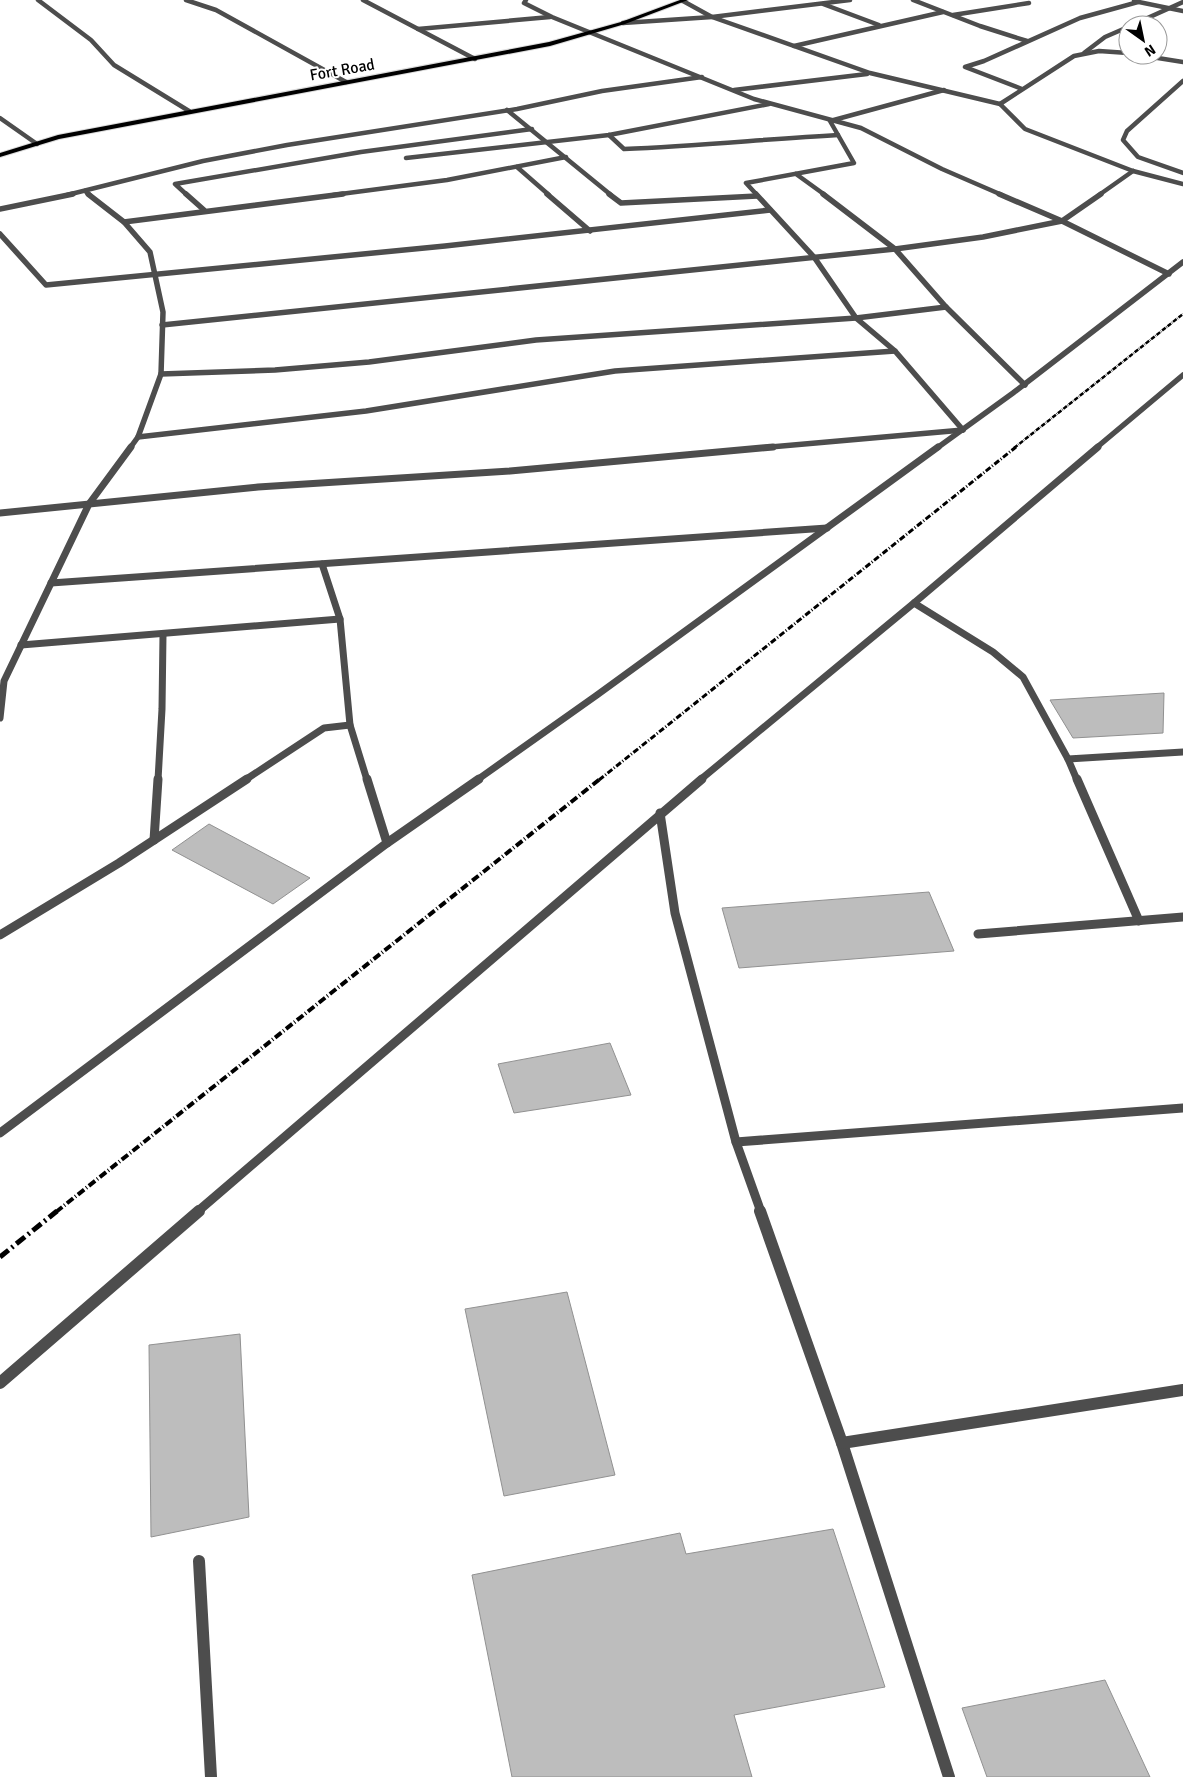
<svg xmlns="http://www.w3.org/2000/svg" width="1183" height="1777" font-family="Signika,sans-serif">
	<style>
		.building { fill: #bdbdbd; stroke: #919191 }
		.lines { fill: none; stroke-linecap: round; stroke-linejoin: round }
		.major-casing { stroke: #dbdbdb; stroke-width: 2 }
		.minor-far4 { stroke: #4d4d4d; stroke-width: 4.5 }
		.minor-far3 { stroke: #4d4d4d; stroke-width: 5.5 }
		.minor-far2 { stroke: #4d4d4d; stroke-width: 7 }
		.minor-far1 { stroke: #4d4d4d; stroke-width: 9 }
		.minor { stroke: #4d4d4d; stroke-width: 12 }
		.major { fill: #000; fill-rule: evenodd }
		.rail-far3 { stroke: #000; stroke-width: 2.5; stroke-dasharray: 4.5 1 0.5 1; stroke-linecap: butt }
		.rail-far2 { stroke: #000; stroke-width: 3; stroke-dasharray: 6 2 1 2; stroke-linecap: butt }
		.rail-far1 { stroke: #000; stroke-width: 4; stroke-dasharray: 8 2.5 1 2.5; stroke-linecap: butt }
		.rail { stroke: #000; stroke-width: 5; stroke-dasharray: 11 4 2 4; stroke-linecap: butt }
		.labels { text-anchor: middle; stroke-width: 4; stroke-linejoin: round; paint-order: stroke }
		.far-street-label { font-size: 16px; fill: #000; stroke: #fff }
	</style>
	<rect width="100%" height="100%" fill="#fff"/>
	<g class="building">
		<path d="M1164 693 1163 733 1073 738 1050 700Z"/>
		<path d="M209 824 310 878 273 904 172 850Z"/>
		<path d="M929 892 954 951 739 968 722 908Z"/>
		<path d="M610 1043 631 1095 514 1113 498 1064Z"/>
		<path d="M567 1292 615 1475 504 1496 465 1309Z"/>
		<path d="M240 1334 249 1517 151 1537 149 1345Z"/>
		<path d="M833 1529 885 1687 734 1715 752 1777H512L472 1575 680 1533 686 1554Z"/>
		<path d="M1105 1680 1150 1777H987L962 1708Z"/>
	</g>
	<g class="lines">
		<g class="major-casing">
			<path id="major" d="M680 0H688L625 24 550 46 59 139 0 157V153L58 135 549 42 621 22Z"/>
		</g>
		<g class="minor-far4">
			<path d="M38 0 91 40 114 65 189 111"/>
			<path d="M186 0 216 10 346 82"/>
			<path d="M363 0 475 59"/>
			<path d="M526 0 524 3 552 17 754 99 861 128 942 169 1002 195"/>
			<path d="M913 0 980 26 1027 41"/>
			<path d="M683 1 712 17 870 73 1000 104"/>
			<path d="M1134 1 1183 11"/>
			<path d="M823 4 879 25"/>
			<path d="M953 15 1029 3"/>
			<path d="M623 23 712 17 850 0"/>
			<path d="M1132 25 1183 2"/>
			<path d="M418 29 550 17"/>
			<path d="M794 46 943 12"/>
			<path d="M1084 53 1105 37 1128 27"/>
			<path d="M1128 53 1099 51 1074 56 1000 104 1025 129 1133 171 1183 184"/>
			<path d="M1139 55 1183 62"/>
			<path d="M1183 81 1127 131 1123 140 1138 157 1183 173"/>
			<path d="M1022 89 965 67 984 61 1080 18 1138 2"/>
			<path d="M734 90 867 74"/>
			<path d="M507 110 611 195"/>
			<path d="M0 118 37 144"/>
			<path d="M609 135 624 149C696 146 767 139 838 135"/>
			<path d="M406 158 609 135 769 104"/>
			<path d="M517 167 549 195"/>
			<path d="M796 174 825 195"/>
			<path d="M85 191 90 195"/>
			<path d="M67 195 203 161 287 145 517 109 602 91 702 77"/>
			<path d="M187 195 175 184 361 152 532 129"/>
			<path d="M333 195 447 180 566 157"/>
			<path d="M757 195 746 183 854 163 830 121 944 90"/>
			<path d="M1099 195 1133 171"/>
		</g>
		<g class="minor-far3">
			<path d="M88 194 124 222 150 252 163 312 161 374 138 437 130 448"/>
			<path d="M186 194 204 210"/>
			<path d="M547 194 590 231"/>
			<path d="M609 194 621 203 757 196"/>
			<path d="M756 194 814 257 856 318 895 351 963 430"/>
			<path d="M823 194 895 249 946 307 1025 385"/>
			<path d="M999 194 1062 221 1169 274"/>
			<path d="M0 209 73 194"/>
			<path d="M124 222 343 194"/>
			<path d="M0 234 46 285 445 246 770 210"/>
			<path d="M162 325 895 249 983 237 1062 221 1101 194"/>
			<path d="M161 374 275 370 369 362 536 340 856 318 946 307"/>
			<path d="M138 437 366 411 615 371 895 351"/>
			<path d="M759 448 963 430"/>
			<path d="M937 448 1013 393 1183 262"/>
			<path d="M1096 448 1183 375"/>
		</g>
		<g class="minor-far2">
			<path d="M0 513 258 487 510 471 773 447"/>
			<path d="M322 564 340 619 350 725 367 780"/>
			<path d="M51 583 827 528"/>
			<path d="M914 603 993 652 1023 677 1068 759 1183 752"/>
			<path d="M21 645 340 619"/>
			<path d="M0 718 4 681 89 504 131 447"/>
			<path d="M1068 759 1077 780"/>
			<path d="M158 780 162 709 163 635"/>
			<path d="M245 780 324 728 350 725"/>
			<path d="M477 780 597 695 938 447"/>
			<path d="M700 780 914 603 1098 447"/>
		</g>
		<g class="minor-far1">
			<path d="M367 779 387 843"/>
			<path d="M1077 779 1139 921"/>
			<path d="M660 813 675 913 736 1142 761 1212"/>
			<path d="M154 840 158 779"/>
			<path d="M978 934 1183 917"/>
			<path d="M0 935 119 863 247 779"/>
			<path d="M0 1133 387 843 479 779"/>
			<path d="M736 1142 1183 1108"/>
			<path d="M197 1212 702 779"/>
		</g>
		<g class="minor">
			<path d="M760 1211 842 1443 949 1777"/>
			<path d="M0 1383 199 1211"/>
			<path d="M842 1443 1183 1390"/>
			<path d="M199 1561 211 1777"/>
		</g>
		<use href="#major" class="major"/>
		<path class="rail-far3" d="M1014 448 1183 314"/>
		<path class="rail-far2" d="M599 780 1016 447"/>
		<path class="rail-far1" d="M56 1212 600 779"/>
		<path class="rail" d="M0 1257 57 1211"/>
	</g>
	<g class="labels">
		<g class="far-street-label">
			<text transform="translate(342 69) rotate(-10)" y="6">Fort Road</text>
		</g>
	</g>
	<g transform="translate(1143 40) rotate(147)"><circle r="24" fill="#ffffff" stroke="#999999"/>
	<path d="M0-4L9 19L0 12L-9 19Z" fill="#000000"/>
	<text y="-8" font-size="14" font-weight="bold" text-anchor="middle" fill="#000000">N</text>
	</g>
</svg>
